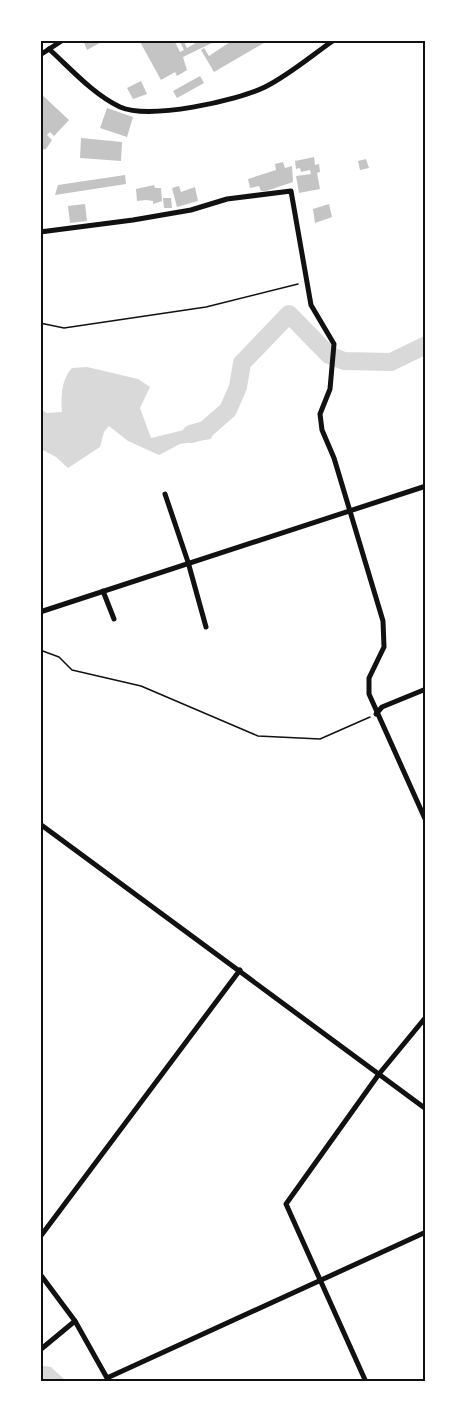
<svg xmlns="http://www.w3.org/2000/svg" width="466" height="1422" font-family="Raleway,sans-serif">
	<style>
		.water { fill: #d9d9d9 }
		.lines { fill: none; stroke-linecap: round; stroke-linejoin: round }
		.river { stroke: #d9d9d9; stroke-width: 18 }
		.building { fill: #c4c4c4 }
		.path { stroke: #111; stroke-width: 1.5 }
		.minor { stroke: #111; stroke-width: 5 }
		.neatline { fill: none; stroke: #111; stroke-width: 2 }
	</style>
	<rect width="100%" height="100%" fill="#fff"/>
	<g class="water">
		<path d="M87 367 138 379 150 387 140 408 151 438 209 424 216 426 211 439 180 444 159 455 128 441 109 426 104 432 100 447 68 468 56 457 41 449V410L47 413 62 412C61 397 61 380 72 368Z"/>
		<path d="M44 1366 51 1367 66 1381H41V1368Z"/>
	</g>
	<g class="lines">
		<path class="river" d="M191 434 205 430 228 410 238 387 242 363 289 314 329 355 344 361 391 362 426 345"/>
	</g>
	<g class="building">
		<path d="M83 40H105L87 50Z"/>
		<path d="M139 40H174L180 52 184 50 179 40H183L187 48 201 40H218L183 57 187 70 177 76 175 72 161 80Z"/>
		<path d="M233 40H269L214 72 201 50 204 48 209 56Z"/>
		<path d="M200 76 204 83 177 98 173 91Z"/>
		<path d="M141 81 147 94 133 99 127 88Z"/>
		<path d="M40 93 69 120 54 136 50 132 47 135 52 140 46 149 40 150Z"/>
		<path d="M107 108 133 117 127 137 100 128Z"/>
		<path d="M81 138 122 142 121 161 80 158Z"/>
		<path d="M314 157 315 165 319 164 320 172 317 173 320 189 299 193 296 176 311 174 310 170 301 172 300 168 296 169 295 161Z"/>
		<path d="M366 159 369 168 360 170 358 161Z"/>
		<path d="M283 162 285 168 292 166 293 182 266 191H261L259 186 250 188 248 179 276 170 275 164Z"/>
		<path d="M125 175 126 184 55 195 58 185Z"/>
		<path d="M154 185 155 188H161L162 201 153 204V201L146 200 137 201 136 189Z"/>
		<path d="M179 186 181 192 195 187 198 201 177 207 172 188Z"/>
		<path d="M163 198H171L172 208H164Z"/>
		<path d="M85 204 87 221 70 223 68 206Z"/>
		<path d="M329 204 332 217 315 223 313 209Z"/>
	</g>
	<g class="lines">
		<g class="path">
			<path d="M40 323 64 328 206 307 298 284"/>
			<path d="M40 650 59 657 72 670 141 686 258 736 320 739 370 717"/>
		</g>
		<g class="minor">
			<path d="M49 49C71 69 93 94 120 107 150 120 236 101 265 87 289 75 311 56 334 40"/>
			<path d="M40 55 63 40"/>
			<path d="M40 232 133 220 191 210 227 199 291 191 311 305 334 344 330 389 320 414 322 430 334 458 383 621 384 647 369 678V694L426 821"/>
			<path d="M165 494 188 562 206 627"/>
			<path d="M103 591 114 619"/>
			<path d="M40 612 426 486"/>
			<path d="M376 714 382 707 426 689"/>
			<path d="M40 824 426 1109"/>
			<path d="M40 1237 240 970"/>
			<path d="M40 1274 75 1321 107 1378 426 1232"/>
			<path d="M40 1350 75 1321"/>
			<path d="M366 1382 286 1204 379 1074 426 1017"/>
		</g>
	</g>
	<rect width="466" height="1422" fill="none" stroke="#ffffff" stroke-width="84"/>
	<rect x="42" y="42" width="382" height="1338" class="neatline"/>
</svg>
